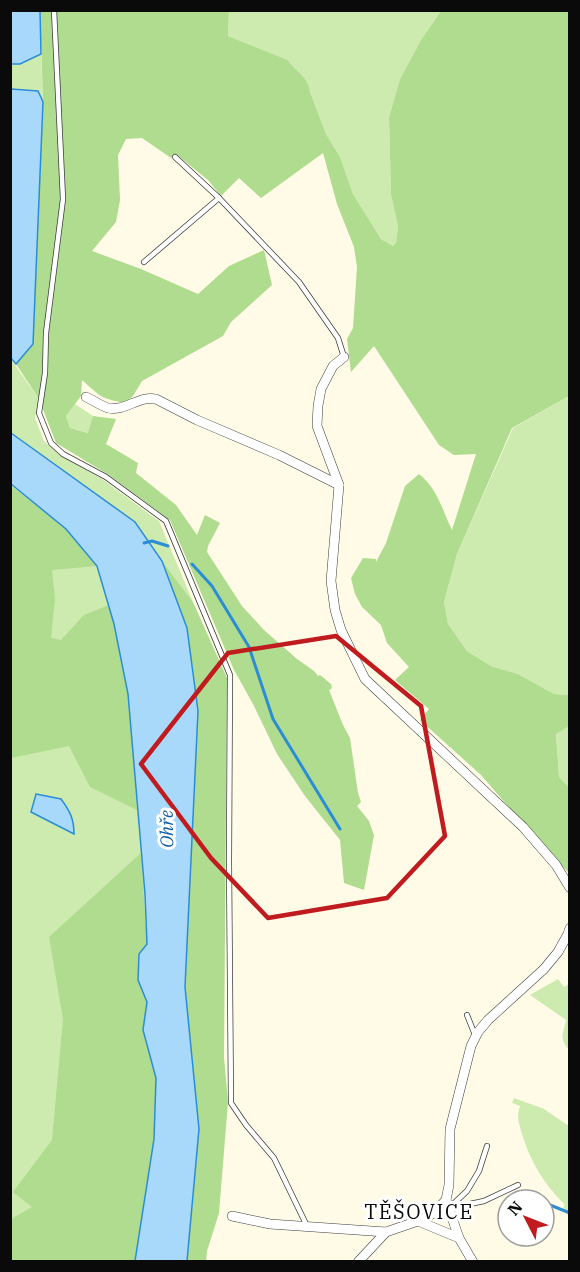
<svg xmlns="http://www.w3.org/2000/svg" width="580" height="1272" font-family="'IBM Plex Serif',serif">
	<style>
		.green { fill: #cdebaf }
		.forest { fill: #afdc8e }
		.water { fill: #a8d9fa; stroke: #2b8dd5; stroke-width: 1.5 }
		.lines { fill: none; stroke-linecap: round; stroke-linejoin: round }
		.stream { stroke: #2b8dd5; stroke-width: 3 }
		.lane-casing { stroke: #3d3d3d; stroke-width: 6 }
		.street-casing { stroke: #3d3d3d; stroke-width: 10 }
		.lane { stroke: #fff; stroke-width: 4.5 }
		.street { stroke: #fff; stroke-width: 9 }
		.marked { fill: none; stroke: #c01b1f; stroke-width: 4.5; stroke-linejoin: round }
		.labels { text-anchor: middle; stroke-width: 6; stroke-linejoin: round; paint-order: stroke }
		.water-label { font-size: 18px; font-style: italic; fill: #0e5da1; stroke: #fff }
		.quarter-label { font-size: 20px; letter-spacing: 1.5px; fill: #0a0a0a; stroke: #fff }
	</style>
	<rect width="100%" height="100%" fill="#fffbe7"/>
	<g class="green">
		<path d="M229 11H441L421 40 400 79 389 117 391 195 398 226 396 243 393 246 381 239 353 194 340 157 326 134 310 92C308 75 296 73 288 60L228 36Z"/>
		<path d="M41 54 43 102 38 91 11 89 10 64H20Z"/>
		<path d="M10 358 39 399 35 418 44 441 60 455 102 479 159 521 193 602 162 561 135 522 11 433Z"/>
		<path d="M569 396V695L554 694 518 674 491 666 467 651 448 624 444 602 457 554 513 428Z"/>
		<path d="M75 404 93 416 89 433 70 428 66 416Z"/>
		<path d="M10 484 66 529 97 566 114 624 128 693 145 894 135 1261H11Z"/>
		<path d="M569 726V787L559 777 556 733Z"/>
		<path d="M558 979 564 987 569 984V1050C558 1038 564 1033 566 1020L530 995Z"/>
		<path d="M514 1098 544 1109 569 1126V1217L563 1207H564V1204C544 1184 530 1161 522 1134 519 1123 516 1117 520 1106L512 1103Z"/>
	</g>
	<g class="forest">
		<path d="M40 11H229L228 36 288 60C296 73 308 75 310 92L326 134 340 157 353 194 381 239 393 246 396 243 398 226 391 195 389 117 400 79 421 40 441 11H569V396L512 428 457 554 444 602 448 624 467 651 491 666 518 674 554 694 569 695V726L556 734 559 777 569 787V873L546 850 481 775 420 720 429 709 395 680 409 667 387 643 381 625 362 607 355 594 351 578 363 558 376 559V562L386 543 405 486 419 474C438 489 442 510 452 530L476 454 454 455 439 445 374 346 351 372 347 339 353 328 357 267 354 247 337 204 323 153 261 198 239 178 221 196 208 180 176 154 171 158 142 138 126 139 118 155 120 200 116 222 92 251 141 269 198 294 229 266 264 250 272 285 231 322 223 336 142 381 133 396 126 403C101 399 100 396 82 380L81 396 66 416 70 428 88 433 93 416 116 419 106 444 138 463 136 473 176 505 197 535 205 515 220 523 208 546 207 552 242 606 264 630 297 659 314 671 318 676 320 675 331 684 332 688 329 690 343 725 350 738 358 793 361 802 357 806 369 821 374 835 364 890 344 883 340 840 305 796 277 754 253 704 234 670 170 520 109 475 56 443 39 399 16 364 33 344 43 102Z"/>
		<path d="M10 485 66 529 97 566 52 570 55 599 51 638 61 640 84 615 109 605 114 624 128 693 137 810 90 787 69 746 11 758Z"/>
		<path d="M162 561 193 602 227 678 224 1057 228 1102 219 1213 207 1251 206 1261H187L199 1129 185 987 192 825 187 628Z"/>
		<path d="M141 853 147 944 138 980 147 1002 143 1030 156 1078 154 1139 136 1260 135 1262H11V1221L13 1218 32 1207 13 1192 52 1140 63 1019 49 937Z"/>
	</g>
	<g class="water">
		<path d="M10 11H40L41 54 20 64H11Z"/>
		<path d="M11 89 38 91 43 102 33 344 16 364 10 357Z"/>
		<path d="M11 433 135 522 162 561 187 628 198 711 185 987 199 1129 187 1261H135L154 1139 156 1078 143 1030 147 1002 138 980 139 954 147 944 145 894 128 694 114 624 97 566 66 529 11 484Z"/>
		<path d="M36 794 61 799C70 811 74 819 74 834L31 812Z"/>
	</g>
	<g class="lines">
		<g class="stream">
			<path d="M144 543 152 541 168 546"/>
			<path d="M192 564 212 586 249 647 273 719 340 829"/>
			<path d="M544 1205H550L570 1213"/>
			<path d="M502 1212 508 1210"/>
		</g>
		<g class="lane-casing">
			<g id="lane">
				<path d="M54 10 63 199 46 333 45 373 39 413 51 443 63 454 106 477 166 521 230 675 229 862 231 1103 246 1125 274 1158 307 1226"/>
				<path d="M175 157 219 198 299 282 338 338 344 357"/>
				<path d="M144 262 219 198"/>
				<path d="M467 1015 475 1035"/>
				<path d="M451 1208 484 1201 518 1185"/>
				<path d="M448 1209 467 1191 479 1171 487 1146"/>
			</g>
		</g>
		<g class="street-casing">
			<g id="street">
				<path d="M344 357 333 366 321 389 318 406 317 426 339 485 331 581 335 610 341 630 365 679 523 827 556 865 570 888"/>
				<path d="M86 397C93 400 101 406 108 408 125 412 139 395 156 399L197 420 279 455 339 485"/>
				<path d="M232 1216 270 1224 386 1232 418 1221 434 1213 446 1200"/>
				<path d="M418 1221 459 1238"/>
				<path d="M358 1262 386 1232"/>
				<path d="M473 1262 459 1238 446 1200 449 1185 450 1129 471 1046 478 1032 488 1020 544 969 558 952 568 934 570 928"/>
			</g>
		</g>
		<use href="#lane" class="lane"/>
		<use href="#street" class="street"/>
	</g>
	<path class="marked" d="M336 636 421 706 445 836 387 898 268 918 211 858 141 764 228 653Z"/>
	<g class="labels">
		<g class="water-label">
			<text transform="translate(167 829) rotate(-91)" y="6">Ohře</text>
		</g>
		<g class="quarter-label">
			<text x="419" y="1219">TĚŠOVICE</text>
		</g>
	</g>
	<rect width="580" height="1272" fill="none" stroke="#0a0a0a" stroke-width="24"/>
	<g transform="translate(526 1218) rotate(312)"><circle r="28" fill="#ffffff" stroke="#9d9d9d" stroke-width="1.5"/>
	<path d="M0-4.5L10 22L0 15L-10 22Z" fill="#c01b1f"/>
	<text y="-9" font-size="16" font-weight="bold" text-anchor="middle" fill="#0a0a0a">N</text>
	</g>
</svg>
